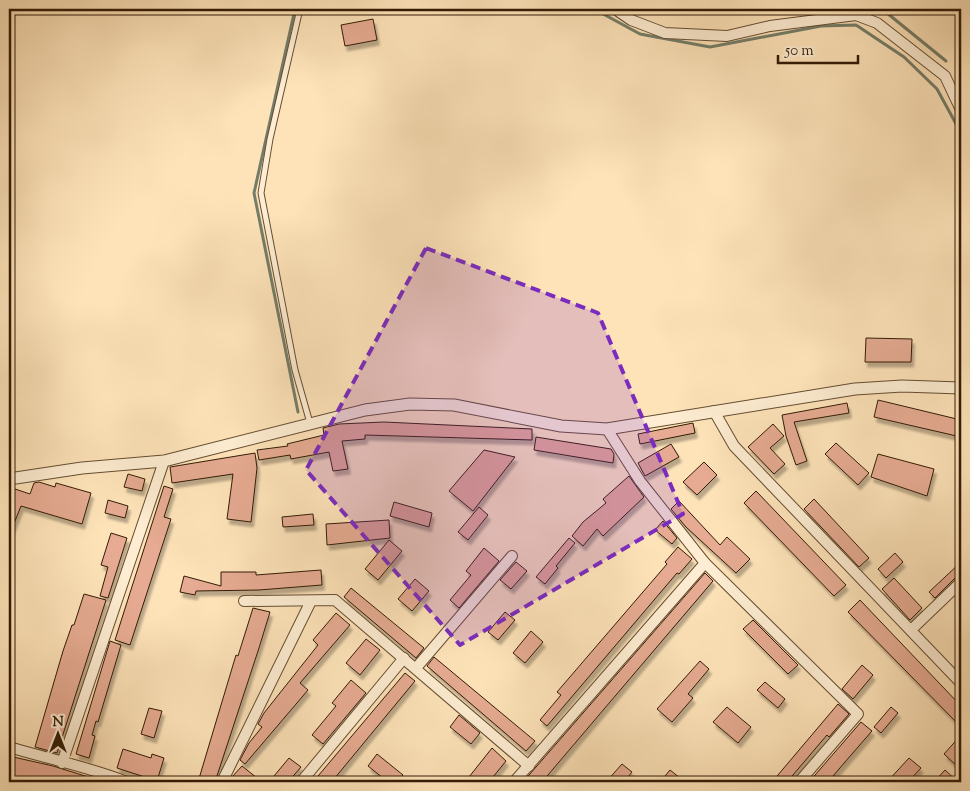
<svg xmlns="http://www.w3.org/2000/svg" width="970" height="791" font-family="'Sorts Mill Goudy',serif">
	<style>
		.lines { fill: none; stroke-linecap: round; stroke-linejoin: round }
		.stream { stroke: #747d69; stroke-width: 3 }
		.building { fill: #e6ab92; stroke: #321b05; filter: url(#shadow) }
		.service-casing { stroke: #654d32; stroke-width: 7 }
		.minor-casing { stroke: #654d32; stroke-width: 12 }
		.tertiary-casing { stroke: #654d32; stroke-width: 13 }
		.service { stroke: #feedd2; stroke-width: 5 }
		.minor { stroke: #feedd2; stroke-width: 10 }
		.tertiary { stroke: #feedd2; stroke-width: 11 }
		.marked { fill: #7b2cbf; fill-opacity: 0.2; stroke: #7b2cbf; stroke-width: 4; stroke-dasharray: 10 6; stroke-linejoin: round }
	</style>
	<defs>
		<filter id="shadow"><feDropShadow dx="2.5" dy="5" stdDeviation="1" flood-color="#0004"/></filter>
	</defs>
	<rect width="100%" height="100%" fill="#fee3b9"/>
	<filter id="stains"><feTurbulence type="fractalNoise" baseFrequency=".004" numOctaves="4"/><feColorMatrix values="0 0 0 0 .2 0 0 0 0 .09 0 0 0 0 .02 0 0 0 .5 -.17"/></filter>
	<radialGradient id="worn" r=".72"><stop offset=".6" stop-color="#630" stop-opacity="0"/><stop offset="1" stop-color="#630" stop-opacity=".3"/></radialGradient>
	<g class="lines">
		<g class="stream">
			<path d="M295 9 254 193 298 412"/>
			<path d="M594 9 640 34 710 47 821 26 856 25 904 57 937 89 961 133"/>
			<path d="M882 9 946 61"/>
		</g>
	</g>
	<g class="building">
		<path d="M373 19 377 40 345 46 341 25Z"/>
		<path d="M866 338 912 339 911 362H865Z"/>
		<path d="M878 400 961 420V437L874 417Z"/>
		<path d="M847 403 849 413 794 422 807 461 796 465 786 436 782 415Z"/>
		<path d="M384 422 532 429V440L365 435V439L342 441 348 469 333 471 329 452 291 459 290 455 259 460 257 450 288 446 287 444 324 435 323 428 339 424Z"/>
		<path d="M693 423 695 433 640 444 638 434Z"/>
		<path d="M773 424 784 436 770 448 785 464 774 474 748 447Z"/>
		<path d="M536 437 611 449 614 454 613 463 534 450Z"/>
		<path d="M836 443 869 473 858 485 825 454Z"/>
		<path d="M671 444 679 457 645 476 638 463Z"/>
		<path d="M484 450 515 457 473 511 449 491Z"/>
		<path d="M255 453 257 468 251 522 227 519 233 474 172 483 170 467Z"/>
		<path d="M878 454 934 469 927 496 871 477Z"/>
		<path d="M704 462 717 475 697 495 683 482Z"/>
		<path d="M128 474 145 479 142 491 124 487Z"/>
		<path d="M629 476 644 497 603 536 597 529 583 546 572 536 583 522 606 503 603 499Z"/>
		<path d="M39 482 55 487 56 483 91 493 82 524 21 506 9 536V487L30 494 34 483Z"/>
		<path d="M164 486 173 489 164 517 171 519 130 645 115 640Z"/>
		<path d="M756 491 846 585 834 596 744 503Z"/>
		<path d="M814 499 869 558 859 567 804 509Z"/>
		<path d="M108 500 128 506 125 518 105 513Z"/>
		<path d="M679 501 720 545 727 537 750 559 736 573 686 527 671 509Z"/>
		<path d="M394 502 432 513 429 527 390 516Z"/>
		<path d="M479 507 488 515 468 540 458 532Z"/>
		<path d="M313 514 314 525 283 527 282 517Z"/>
		<path d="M389 520 390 538 327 545 326 524Z"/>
		<path d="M663 521 677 538 672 544 655 530Z"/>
		<path d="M111 533 127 538 108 598 100 596 108 567 101 565Z"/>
		<path d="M569 538 575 543 556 566 558 568 545 584 536 577Z"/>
		<path d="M389 540 402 551 378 580 365 569Z"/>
		<path d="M678 547 692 559 679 574 677 573 547 726 540 720 561 695 557 692 667 564 665 562Z"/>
		<path d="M484 548 499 561 459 608 450 600 471 575 466 571Z"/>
		<path d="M895 553 903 562 886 578 878 569Z"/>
		<path d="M516 562 527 571 511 589 500 580Z"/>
		<path d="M961 562V575L956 577 935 598 929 592Z"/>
		<path d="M321 570 322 585 259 590 196 591 195 595 180 592 184 576 221 586V572H256V575Z"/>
		<path d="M705 573 713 581 542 782H523Z"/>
		<path d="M894 578 922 608 910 620 882 589Z"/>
		<path d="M415 579 429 591 412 611 398 599Z"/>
		<path d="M351 588 424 648 416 658 344 597Z"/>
		<path d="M84 594 106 600 57 753 35 747 63 651 72 625H74Z"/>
		<path d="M860 600 961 706V727L848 612Z"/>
		<path d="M253 608 270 612 259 648 215 782H198L236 655 238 656Z"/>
		<path d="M505 612 515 620 498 640 488 632Z"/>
		<path d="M336 613 350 625 300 683 308 690 245 764 240 760 249 743 262 727 258 724 264 713 318 645 313 640Z"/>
		<path d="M753 620 798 665 788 674 743 629Z"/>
		<path d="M531 631 543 642 525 663 513 653Z"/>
		<path d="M366 639 380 650 360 675 346 663Z"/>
		<path d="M110 641 121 645 98 722 96 721 92 735 95 736 89 758 76 754Z"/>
		<path d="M434 657 535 741 526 751 427 666Z"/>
		<path d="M700 661 709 669 688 694 693 698 672 722 657 709Z"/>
		<path d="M862 665 873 675 853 699 842 689Z"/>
		<path d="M405 673 415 681 334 779 331 782H313Z"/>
		<path d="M351 680 366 693 323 744 312 735 336 706 332 703Z"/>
		<path d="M765 682 785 699 778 708 757 690Z"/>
		<path d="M838 704 849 714 829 737 827 735 787 782H772Z"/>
		<path d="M727 707 751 727 738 743 713 722Z"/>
		<path d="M891 707 898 713 881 733 874 727Z"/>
		<path d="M149 708 162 711 154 738 141 734Z"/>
		<path d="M459 715 480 733 471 744 450 727Z"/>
		<path d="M861 722 872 731 845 762 828 782H809Z"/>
		<path d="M961 735V762L957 766 944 754Z"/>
		<path d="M492 748 506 761 489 782H465Z"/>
		<path d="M123 749 151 758 152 754 164 758 157 781 117 768Z"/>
		<path d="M377 754 403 775 396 782H388L368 766Z"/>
		<path d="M9 756 53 766 98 780V782H24L9 777Z"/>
		<path d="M289 758 301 767 288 782H269Z"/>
		<path d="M909 758 921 768 908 782H887Z"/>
		<path d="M622 764 632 772 624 782H606Z"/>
		<path d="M242 766 262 782H238L232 777Z"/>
		<path d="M670 770 685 782H660Z"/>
		<path d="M945 770 958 782H934Z"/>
	</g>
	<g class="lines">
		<g class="service-casing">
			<g id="service">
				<path d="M300 9 270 139 261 193 295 370 310 423"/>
				<path d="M864 9 866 18"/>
			</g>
		</g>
		<g class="minor-casing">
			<g id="minor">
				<path d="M615 9 631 20 665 33 727 36 770 26 856 15 877 23 945 76 961 110"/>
				<path d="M714 411 734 446 961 683"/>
				<path d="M607 429 640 481 705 563 858 714 799 782"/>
				<path d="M244 601 335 600 529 766"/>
				<path d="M911 630 961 582"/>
				<path d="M416 668 512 556"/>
				<path d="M9 747C49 759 89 767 127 782"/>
				<path d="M62 763 164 461"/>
				<path d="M222 782 311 601"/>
				<path d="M301 782 404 658"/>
				<path d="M514 782 705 563"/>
			</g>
		</g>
		<g class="tertiary-casing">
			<path id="tertiary" d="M9 479 82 468 164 461 365 410 410 404 454 405 561 426 607 429 855 389 902 386 961 388"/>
		</g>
		<use href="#service" class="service"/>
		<use href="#minor" class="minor"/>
		<use href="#tertiary" class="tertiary"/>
	</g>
	<path class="marked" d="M426 248 598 313 683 514 460 645 306 470Z"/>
	<rect width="970" height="791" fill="none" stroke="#fee3b9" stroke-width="30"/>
	<rect x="10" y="10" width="950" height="771" fill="none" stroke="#321b05" stroke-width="2.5"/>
	<rect x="15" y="15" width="940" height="761" fill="none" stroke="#321b05"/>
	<g transform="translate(58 734)" stroke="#feedd2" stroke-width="4" paint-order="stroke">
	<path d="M0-4L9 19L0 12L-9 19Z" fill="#321b05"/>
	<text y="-8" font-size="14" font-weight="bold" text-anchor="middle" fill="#321b05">N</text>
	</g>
	<path d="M778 55v8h80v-8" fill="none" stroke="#321b05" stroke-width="2.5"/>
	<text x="785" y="55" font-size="15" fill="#321b05" stroke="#feedd2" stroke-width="4" paint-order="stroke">50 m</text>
	<rect width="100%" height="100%" filter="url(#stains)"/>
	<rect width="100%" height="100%" fill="url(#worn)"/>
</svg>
